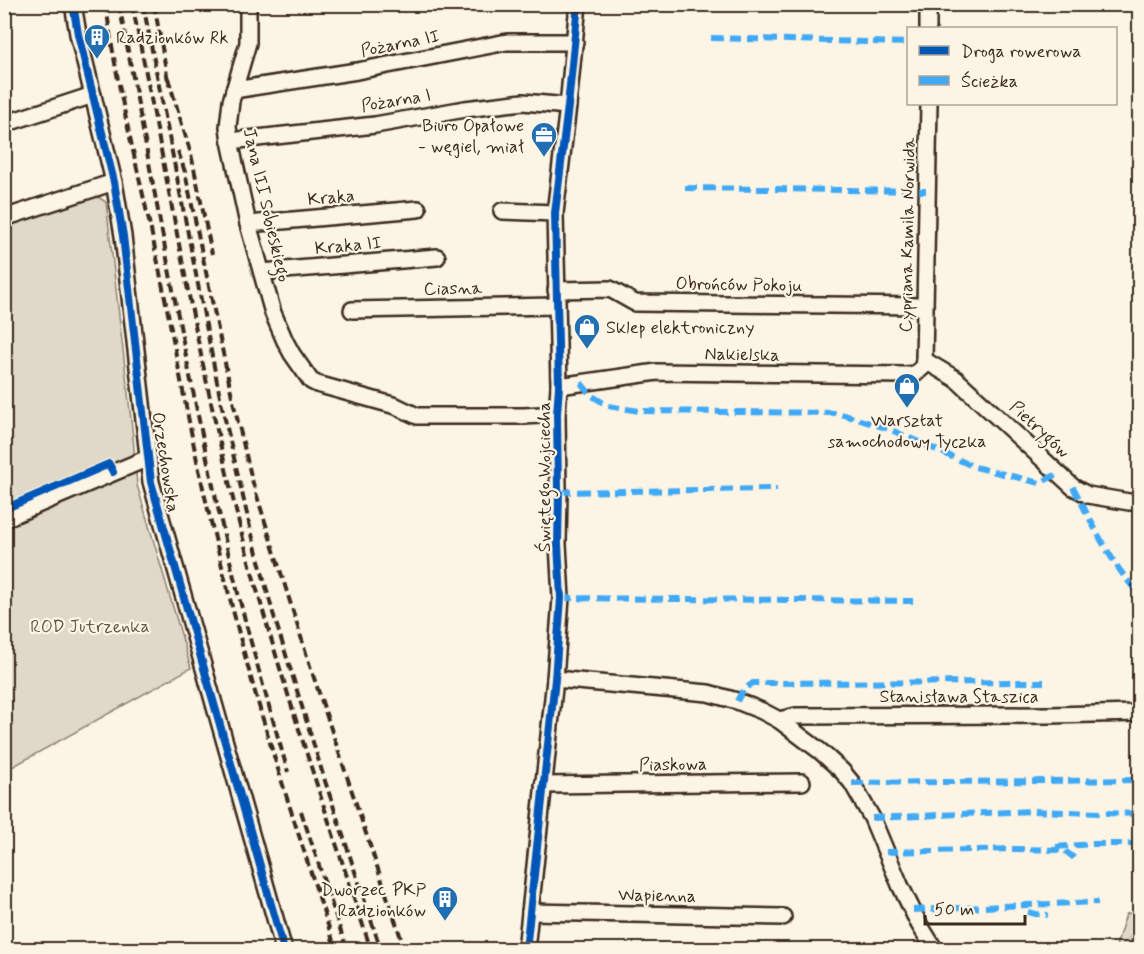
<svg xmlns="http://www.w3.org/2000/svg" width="1144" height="954" font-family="Mynerve,sans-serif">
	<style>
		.green { fill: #e0d8c8; stroke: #8e8173; stroke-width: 1.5 }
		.forest { fill: url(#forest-crowns); stroke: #8e8173; stroke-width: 1.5 }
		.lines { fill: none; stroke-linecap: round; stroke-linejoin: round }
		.minor-casing { stroke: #3b2a1e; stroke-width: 20 }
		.minor { stroke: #fcf5e5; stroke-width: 15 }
		.rail { stroke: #3b2a1e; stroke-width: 4; stroke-dasharray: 9 4.5; stroke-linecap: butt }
		.quiet { stroke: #3fa9f5; stroke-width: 6; stroke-dasharray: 12 6; stroke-linecap: butt }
		.cycleway-casing { stroke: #fcf5e5; stroke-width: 11 }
		.cycleway { stroke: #0057b8; stroke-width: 8 }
		.labels { text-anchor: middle; stroke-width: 4.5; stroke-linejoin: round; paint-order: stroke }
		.poi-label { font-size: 18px; fill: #3b2a1e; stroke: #fcf5e5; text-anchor: start }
		.street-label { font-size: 18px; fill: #3b2a1e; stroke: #fcf5e5 }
		.park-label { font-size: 18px; fill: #645648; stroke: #fcf5e5 }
	</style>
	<defs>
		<pattern id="forest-crowns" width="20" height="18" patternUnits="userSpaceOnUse" patternTransform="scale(1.5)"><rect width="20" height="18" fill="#e0d8c8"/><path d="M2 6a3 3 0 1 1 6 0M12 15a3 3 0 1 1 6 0" fill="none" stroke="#c1baab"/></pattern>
	</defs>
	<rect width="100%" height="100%" fill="#fcf5e5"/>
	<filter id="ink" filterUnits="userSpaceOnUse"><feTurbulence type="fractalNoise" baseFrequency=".0167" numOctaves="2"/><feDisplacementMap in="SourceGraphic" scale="12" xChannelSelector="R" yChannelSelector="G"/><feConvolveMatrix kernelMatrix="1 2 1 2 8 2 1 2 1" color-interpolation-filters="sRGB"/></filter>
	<g filter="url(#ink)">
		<path class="green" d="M91 195 98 197 106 202 133 437 137 485 191 668 5 771 4 224Z"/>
		<path class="forest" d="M1139 911V949H1115L1126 914Z"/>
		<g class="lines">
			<g class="minor-casing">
				<g id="minor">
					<path d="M73 4 78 34 114 182 123 236 151 482 284 950"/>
					<path d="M248 4V43L231 101 228 127 230 141 248 224 273 313 285 341 292 354 311 381 317 384 396 406 417 416H524L557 414"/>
					<path d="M928 28V4"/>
					<path d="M234 90 357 71 507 42H575"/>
					<path d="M4 124 93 95"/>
					<path d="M230 141 375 125 465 109 523 102 568 106"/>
					<path d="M502 211 555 213"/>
					<path d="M4 218 114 182"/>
					<path d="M248 224 418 209"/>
					<path d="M262 272 437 257"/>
					<path d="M556 290 610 289 635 303 924 306"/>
					<path d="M352 310 556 306"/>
					<path d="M924 360 956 379 1073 487 1088 495 1129 502H1140"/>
					<path d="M559 386 657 372 905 375 915 374 923 367 924 360 929 104"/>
					<path d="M4 519 148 458"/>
					<path d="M555 679 708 693 737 701 762 711 779 720 820 751 842 771 852 783 872 818 900 885 919 924 935 950"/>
					<path d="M779 720 796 716 1049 715 1140 713"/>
					<path d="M543 785 802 782"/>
					<path d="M530 912 783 917"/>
					<path d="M526 950 555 679 561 598 558 544 559 492 558 489 557 414 559 386 555 213 568 106 578 4"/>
				</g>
			</g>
			<use href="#minor" class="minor"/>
			<g class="rail">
				<path d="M106 4C117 94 141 180 159 268 176 351 190 435 210 518 227 587 244 657 265 726 287 801 312 875 336 950"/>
				<path d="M119 4C153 180 183 356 223 530 241 612 265 692 288 772"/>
				<path d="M132 4C168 177 196 352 239 523 276 668 325 808 371 950"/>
				<path d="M143 4 221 402 250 527 273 613 325 781 381 950"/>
				<path d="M154 4 169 86"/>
				<path d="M168 78 191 154 212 254"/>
				<path d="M178 151 185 172 233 401 252 480 311 669 405 950"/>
				<path d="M301 811 347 950"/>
			</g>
			<g class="quiet">
				<path d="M711 38 908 43"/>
				<path d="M685 188 926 191"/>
				<path d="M581 383 591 395 608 406 639 411 838 413 889 429 975 467 1040 483 1059 473"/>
				<path d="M1073 487C1093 524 1110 563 1140 595"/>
				<path d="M559 492 777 489"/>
				<path d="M561 598 913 601"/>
				<path d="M737 701 743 690 753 683 1044 682"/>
				<path d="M852 783 1140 780"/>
				<path d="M872 818 1032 811 1140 814"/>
				<path d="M1056 847 1092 844H1140"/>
				<path d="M886 852 1017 849 1064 850 1074 858"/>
				<path d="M913 910 1098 902"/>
				<path d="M1028 912 1036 914 1048 915"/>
			</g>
			<g class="cycleway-casing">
				<g id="cycleway">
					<path d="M73 4 78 34 114 182 123 236 151 482 284 950"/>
					<path d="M4 509 109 464 113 472"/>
					<path d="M526 950 555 679 561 598 558 544 559 492 558 489 557 414 559 386 555 213 568 106 578 4"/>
				</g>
			</g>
			<use href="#cycleway" class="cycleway"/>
		</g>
	</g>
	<defs>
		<g id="building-pin" transform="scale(1.35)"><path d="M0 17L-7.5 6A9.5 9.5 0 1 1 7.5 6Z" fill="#1f6fb2" stroke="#fcf5e5"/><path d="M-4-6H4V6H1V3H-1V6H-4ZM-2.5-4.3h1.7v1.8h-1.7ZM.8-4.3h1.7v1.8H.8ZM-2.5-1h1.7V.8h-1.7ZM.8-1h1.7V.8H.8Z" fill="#fff"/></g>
		<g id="office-pin" transform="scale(1.35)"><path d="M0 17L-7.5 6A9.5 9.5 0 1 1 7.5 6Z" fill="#1f6fb2" stroke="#fcf5e5"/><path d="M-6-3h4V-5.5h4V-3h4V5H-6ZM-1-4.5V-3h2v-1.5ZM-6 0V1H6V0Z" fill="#fff"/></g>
		<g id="shop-pin" transform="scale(1.35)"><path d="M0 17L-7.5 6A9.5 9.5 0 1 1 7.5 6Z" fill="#1f6fb2" stroke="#fcf5e5"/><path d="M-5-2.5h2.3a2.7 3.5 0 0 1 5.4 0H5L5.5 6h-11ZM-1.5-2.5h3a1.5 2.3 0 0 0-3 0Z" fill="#fff"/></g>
	</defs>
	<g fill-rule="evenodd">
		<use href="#building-pin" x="97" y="37"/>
		<use href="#office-pin" x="544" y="135"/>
		<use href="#shop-pin" x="587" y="327"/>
		<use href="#shop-pin" x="907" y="386"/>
		<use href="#building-pin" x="445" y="899"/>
	</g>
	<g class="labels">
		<g class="poi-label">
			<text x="116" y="43">Radzionków Rk</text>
			<text x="524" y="131" text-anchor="end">Biuro Opałowe<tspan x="524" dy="21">- węgiel, miał</tspan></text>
			<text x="606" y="333">Sklep elektroniczny</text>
			<text x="907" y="426" text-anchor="middle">Warsztat<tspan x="907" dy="21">samochodowy Tyczka</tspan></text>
			<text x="426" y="895" text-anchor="end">Dworzec PKP<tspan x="426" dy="21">Radzionków</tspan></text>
		</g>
		<g class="street-label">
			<text transform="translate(400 43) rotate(-11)" y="6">Pożarna II</text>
			<text transform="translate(396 100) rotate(-9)" y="6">Pożarna I</text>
			<text transform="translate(331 197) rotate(-5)" y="6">Kraka</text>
			<text transform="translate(267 205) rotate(77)" y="6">Jana III Sobieskiego</text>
			<text transform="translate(907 235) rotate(-89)" y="6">Cypriana Kamila Norwida</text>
			<text transform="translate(348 245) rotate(-5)" y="6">Kraka II</text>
			<text transform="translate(739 284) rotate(1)" y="6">Obrońców Pokoju</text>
			<text transform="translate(453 288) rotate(-1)" y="6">Ciasna</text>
			<text transform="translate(742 354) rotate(1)" y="6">Nakielska</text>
			<text transform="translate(1040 429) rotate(43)" y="6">Pietrygów</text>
			<text transform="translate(166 462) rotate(81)" y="6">Orzechowska</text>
			<text transform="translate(544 477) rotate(-90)" y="6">Świętego Wojciecha</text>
			<text x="959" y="702">Stanisława Staszica</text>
			<text transform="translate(673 764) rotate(-1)" y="6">Piaskowa</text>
			<text transform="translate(657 895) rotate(1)" y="6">Wapienna</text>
		</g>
		<g class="park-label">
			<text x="90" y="632">ROD Jutrzenka</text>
		</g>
	</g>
	<rect width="1144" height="954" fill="none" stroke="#fcf5e5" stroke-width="24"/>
	<rect x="12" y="12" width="1120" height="930" fill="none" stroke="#3b2a1e" stroke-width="2" filter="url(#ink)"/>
	<rect x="907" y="27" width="210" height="78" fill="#fcf5e5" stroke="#afa495" stroke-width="1.5"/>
	<rect x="919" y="46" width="30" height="9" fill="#0057b8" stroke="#afa495" stroke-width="1.5"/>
	<text x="961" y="57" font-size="18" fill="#3b2a1e">Droga rowerowa</text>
	<rect x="919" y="76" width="30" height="9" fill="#3fa9f5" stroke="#afa495" stroke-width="1.5"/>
	<text x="961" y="87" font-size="18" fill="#3b2a1e">Ścieżka</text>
	<path d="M925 915v9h100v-9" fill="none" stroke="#3b2a1e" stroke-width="3"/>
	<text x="934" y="915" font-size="18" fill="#3b2a1e" stroke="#fcf5e5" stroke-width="4.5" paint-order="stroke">50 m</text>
</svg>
